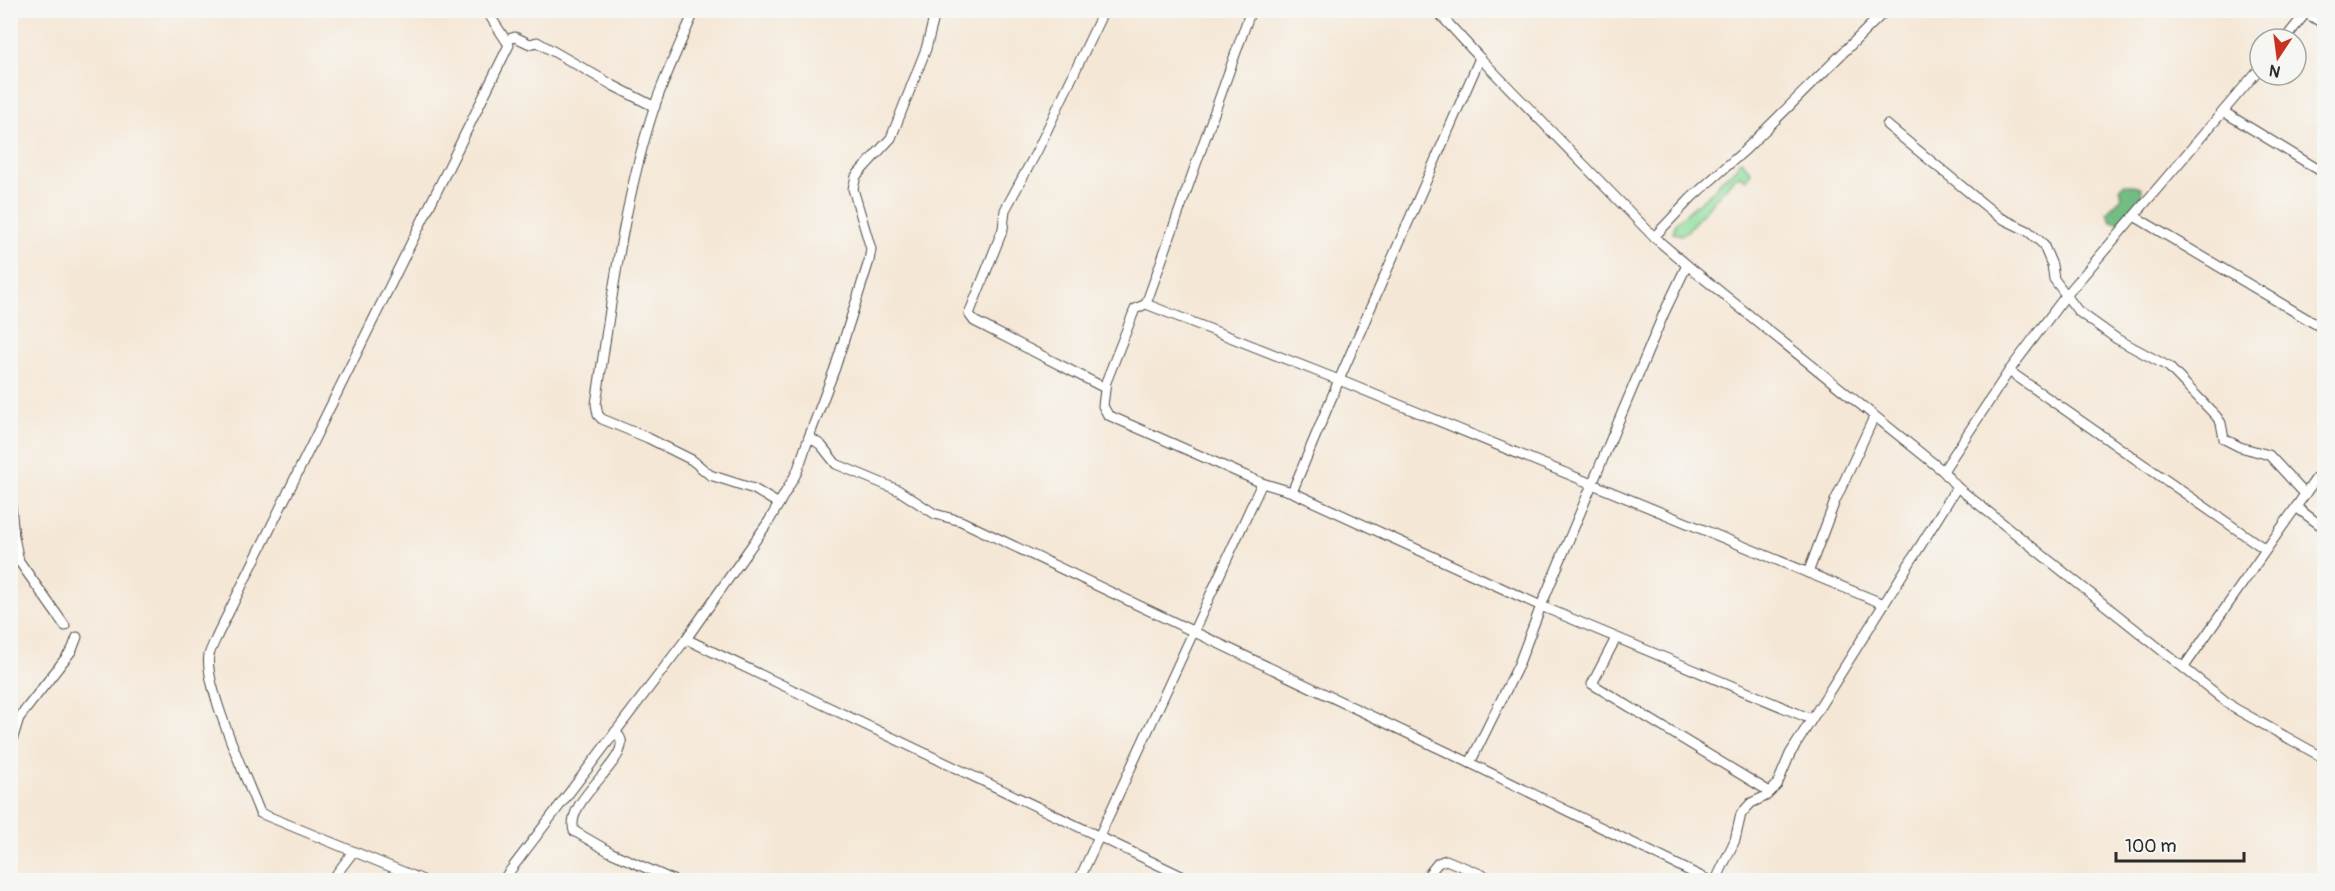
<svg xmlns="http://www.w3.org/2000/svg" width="2335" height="891" font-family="Pangolin,sans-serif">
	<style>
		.green { fill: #8fde9d; stroke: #5d8464; stroke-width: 1.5 }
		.forest { fill: #73bd84; stroke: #4f7458; stroke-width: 1.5 }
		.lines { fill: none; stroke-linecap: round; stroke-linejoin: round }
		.minor-casing { stroke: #494745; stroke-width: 11 }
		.minor { stroke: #fff; stroke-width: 9 }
	</style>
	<rect width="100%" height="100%" fill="#f6f6f2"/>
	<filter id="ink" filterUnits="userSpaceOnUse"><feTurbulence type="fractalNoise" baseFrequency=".0167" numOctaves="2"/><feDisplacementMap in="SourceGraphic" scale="12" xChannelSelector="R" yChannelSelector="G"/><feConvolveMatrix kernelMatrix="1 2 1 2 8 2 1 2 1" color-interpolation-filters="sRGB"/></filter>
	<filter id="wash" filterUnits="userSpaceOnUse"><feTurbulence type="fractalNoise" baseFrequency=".008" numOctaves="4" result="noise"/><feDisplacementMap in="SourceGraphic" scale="24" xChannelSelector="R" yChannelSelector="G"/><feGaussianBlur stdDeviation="1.35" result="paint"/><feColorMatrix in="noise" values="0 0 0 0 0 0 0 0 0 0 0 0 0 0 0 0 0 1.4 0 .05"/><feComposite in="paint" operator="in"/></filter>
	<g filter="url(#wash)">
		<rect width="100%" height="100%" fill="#f5e7d6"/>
		<path class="green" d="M1741 160 1751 172 1747 180 1740 176 1734 178 1687 231 1681 235 1673 233 1676 222 1715 189 1719 182 1737 168 1738 163Z"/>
		<path class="forest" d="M2125 184 2142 188 2141 199 2119 223 2111 221 2107 212 2122 197 2120 187Z"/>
	</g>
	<g filter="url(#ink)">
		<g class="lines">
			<g class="minor-casing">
				<g id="minor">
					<path d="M695 10C681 42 665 75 654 108 623 203 611 305 596 404L598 415 602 419 648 438 692 460 710 475 754 489 779 504"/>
					<path d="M1436 10 1480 58 1654 237 1687 265 1943 471 1957 487 2234 708 2324 758"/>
					<path d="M2306 13 2324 24"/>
					<path d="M2285 39 2308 10"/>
					<path d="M506 40 515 37 530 44 537 42 614 86 655 107"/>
					<path d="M1480 58 1339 380 1884 604 1957 487"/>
					<path d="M2224 112 2324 173"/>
					<path d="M1887 125 1999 217 2028 231 2043 244 2052 265 2054 279 2078 311 2117 339 2169 367 2216 416 2221 423 2224 439 2240 447 2269 455 2305 494"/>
					<path d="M2134 216 2324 329"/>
					<path d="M1654 237 1692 197 1744 151 1886 10"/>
					<path d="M1146 304 1135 309 1106 382 1103 406 1108 415 1262 483"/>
					<path d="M2009 371 2265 549"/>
					<path d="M1101 386 974 321 969 314 1003 229 1005 210 1037 151 1104 10"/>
					<path d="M809 437 835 368 869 261 871 249 853 189 856 176 891 138 926 49 936 10"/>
					<path d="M1943 471 2009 371 2064 298 2260 68"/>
					<path d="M1292 492 1541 606 1811 719"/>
					<path d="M10 494 14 537 19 561 65 626"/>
					<path d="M2296 507 2324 528"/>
					<path d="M1808 573 1835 501 1874 417"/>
					<path d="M1616 638 1592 684 1770 792"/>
					<path d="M686 639 1190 880"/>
					<path d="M2184 667 2324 467"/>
					<path d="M615 732C644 753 563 797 574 831L610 852 673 880"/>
					<path d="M10 747 19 718 72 650 77 637"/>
					<path d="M1470 763 1518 666 1541 606 1664 313 1687 265"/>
					<path d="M335 880V876L353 852"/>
					<path d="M423 880 260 813C248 782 203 683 209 655 211 648 215 641 218 634L509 45 486 10"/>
					<path d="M503 880 686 639 769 521 797 472 809 437 821 445 836 464 898 490 935 514 961 521 1470 763 1708 880"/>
					<path d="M1079 880 1262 483 1292 492 1339 380 1146 304 1251 10"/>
					<path d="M1424 880 1438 863 1446 860 1495 880"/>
					<path d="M1716 880 1735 840 1741 814 1751 803 1766 796 1777 785 1790 754 1884 604"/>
				</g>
			</g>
			<use href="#minor" class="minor"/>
		</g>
	</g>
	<rect width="2335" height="891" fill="none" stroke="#f6f6f2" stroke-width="36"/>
	<g transform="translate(2278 57) rotate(193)"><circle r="28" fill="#f6f6f2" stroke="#a5a5a2" stroke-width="1.5"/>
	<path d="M0-4.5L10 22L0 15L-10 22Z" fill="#c8321e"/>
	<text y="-9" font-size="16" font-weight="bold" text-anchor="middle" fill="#2b2b2b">N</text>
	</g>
	<path d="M2116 852v9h128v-9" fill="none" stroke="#2b2b2b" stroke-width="3"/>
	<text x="2125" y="852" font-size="18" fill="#2b2b2b" stroke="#f6f6f2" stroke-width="4.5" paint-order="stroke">100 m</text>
</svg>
